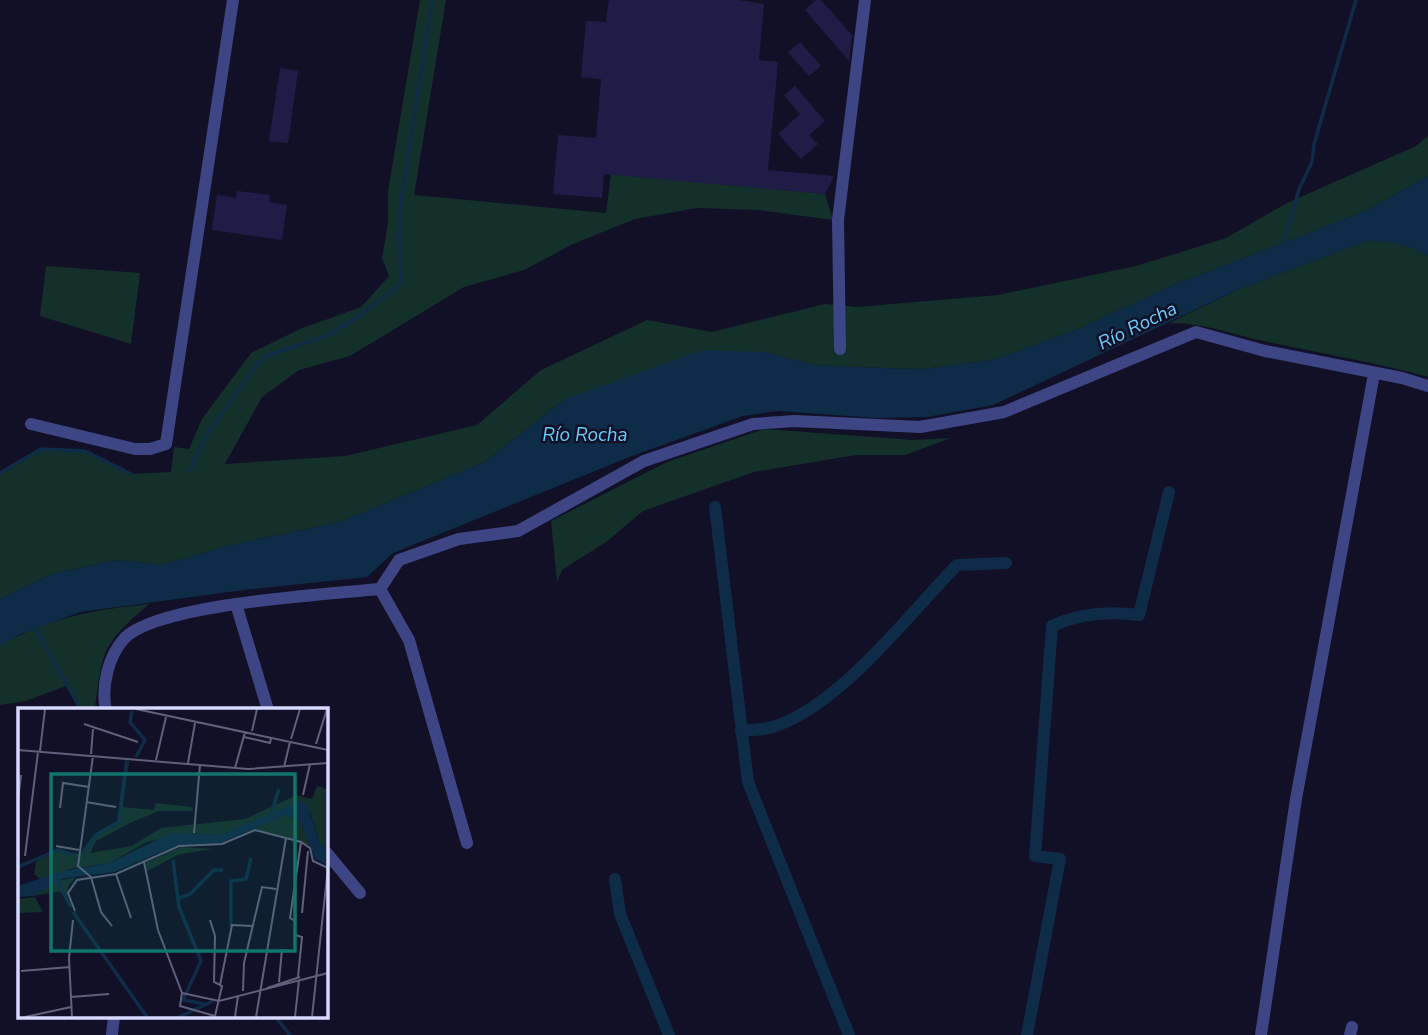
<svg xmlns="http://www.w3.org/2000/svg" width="1428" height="1035" font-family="'Nunito Sans',sans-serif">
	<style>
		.green { fill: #14302b }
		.water { fill: #0e2c47 }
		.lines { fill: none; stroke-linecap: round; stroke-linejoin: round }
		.stream { stroke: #0e2c47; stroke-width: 3.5 }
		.canal { stroke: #0e2c47; stroke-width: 12 }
		.building { fill: #1f1d47 }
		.street { stroke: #3d4584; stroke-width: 12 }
		.labels { text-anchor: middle; stroke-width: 5; stroke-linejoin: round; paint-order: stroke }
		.water-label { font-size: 19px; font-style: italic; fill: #69ccfa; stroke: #111026 }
		.inset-river { fill: none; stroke: #0e2c47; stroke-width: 3.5 }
		.inset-road { fill: none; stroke: #60607c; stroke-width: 2 }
		.view { fill: #0f766e; fill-opacity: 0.15; stroke: #0f766e; stroke-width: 3.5 }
		.inset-edge { fill: none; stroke: #d7d9fe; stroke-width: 3.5 }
	</style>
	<rect width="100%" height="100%" fill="#111026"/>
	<g class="green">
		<path d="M420 0H446L414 195 606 213 611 174 825 194 833 220 759 210 697 208 635 219 573 244 524 270 464 287 350 356 299 370 262 397 225 464 345 456 477 425 541 370 647 320 712 332 825 304 857 307 998 295 1136 266 1226 238 1287 203 1416 146 1428 136V176L1366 211 1176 284 1076 330 993 360 923 369 881 368 815 365 764 352 565 399 485 462 340 522 227 546 162 565 116 560 52 574 0 599V473L41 449 85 451 131 474 171 472 174 447 189 449 202 419 251 353 300 329 361 307 389 276 382 258 388 223V191Z"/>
		<path d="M1367 241C1389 241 1409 244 1428 256V377C1374 362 1319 353 1264 341 1230 334 1205 323 1169 323L1239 289Z"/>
		<path d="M46 266 140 273 131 344 40 316Z"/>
		<path d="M764 429 914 440 951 438 905 455H856L754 472 643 511 606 542 562 570 557 582 551 521 667 462Z"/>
		<path d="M149 604C102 645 103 648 95 709H81L66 686 26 701 0 705V646C49 617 94 610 149 604Z"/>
	</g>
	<path class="water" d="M1428 176V256C1409 244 1389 241 1367 241L1239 289 993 405 927 417 876 418 778 411 743 416 632 456 393 553 367 577 244 590 80 612 21 634 0 646V599L52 574 116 560 162 565 227 546 340 522 485 462 565 399 703 350 764 352 815 365 881 368 923 369 993 360 1076 330 1176 284 1366 211Z"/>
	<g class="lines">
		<g class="stream">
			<path d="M1283 245 1299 189 1312 162 1314 144 1356 0"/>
			<path d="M190 471 206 435 263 357 326 336 358 317 401 283 399 216 432 0"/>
			<path d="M0 473 41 449 85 451 131 474"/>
			<path d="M34 626 81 710"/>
			<path d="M275 1016 290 1035"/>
		</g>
		<g class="canal">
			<path d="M715 507 748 782 849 1035"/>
			<path d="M741 731C751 730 763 730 773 727 840 706 908 615 957 565L1006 563"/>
			<path d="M615 879 620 914 669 1035"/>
			<path d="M1027 1035 1060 859 1035 856 1052 626C1080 613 1109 611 1139 615L1169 492"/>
		</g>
	</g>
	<g class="building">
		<path d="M609 0H739L764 4 759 60 778 62 768 170 834 176 825 194 604 174 602 198 553 194 558 135 596 138 601 79 581 77 586 21 606 22Z"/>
		<path d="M816 0H821L852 35 849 61 805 10Z"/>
		<path d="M800 42 821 66 809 76 788 52Z"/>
		<path d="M280 68 298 71 288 143 269 141Z"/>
		<path d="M795 86 825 121 809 135 818 144 801 159 778 134 800 114 784 95Z"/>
		<path d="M237 191 270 195 269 202 287 205 282 240 212 230 217 195 236 198Z"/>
	</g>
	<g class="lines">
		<g class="street">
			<path d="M840 349 838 220 865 0"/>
			<path d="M31 424 135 449H150L166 444 233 0"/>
			<path d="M380 589 409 640 467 843"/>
			<path d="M236 604 268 710"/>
			<path d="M106 710C101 688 108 656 124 639 155 604 329 594 380 589L399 560 459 539 518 531 644 461 753 424 795 421 920 427 1004 412 1196 332 1265 351 1402 378 1428 386"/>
			<path d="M326 852 360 893"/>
			<path d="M112 1035 114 1016"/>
			<path d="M1261 1035 1296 799 1374 374"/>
			<path d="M1350 1035 1352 1027"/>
		</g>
	</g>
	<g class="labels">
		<g class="water-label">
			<text transform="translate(1137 325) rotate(-26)" y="7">Río Rocha</text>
			<text x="585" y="441">Río Rocha</text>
		</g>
	</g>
	<g transform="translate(18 708)">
		<rect width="310" height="310" fill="#111026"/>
		<path d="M107 52 111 53 104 99 136 102 137 95 174 99 175 103H141L112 115 78 133 72 145 114 138 143 120 227 111 279 87 294 91 299 78 309 81 310 142 302 135 292 104 266 102 203 127 163 126 129 134 91 155 53 161 24 173 16 166 18 154 40 142 62 146 76 126 99 113ZM267 107 282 113 293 138 233 121ZM163 139 195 141 162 146 129 163 127 155ZM58 169 50 178 49 190 44 183 15 188 36 174ZM17 189 25 204 0 205V191Z" fill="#14302b"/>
		<path d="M282 93 289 97 302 135 310 142V158L297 151 282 113 267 107 203 135 160 137 96 164 46 170 15 188 0 189V178L42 164 91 155 153 125 203 127Z" fill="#0e2c47"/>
		<path class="inset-river" d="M114 3 112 14 127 32 118 49M252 109 261 81M65 146 78 127 101 114 109 53M155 152 161 199 183 253 165 292 187 296M0 159 40 142 55 147M39 173 53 199M159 191 172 186 196 162H205M55 204 129 309M213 219V173L228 171 233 150M161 309 195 293"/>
		<path class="inset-road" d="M118 1 310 42M66 16 120 34M234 23 239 1M226 29 252 35 253 30M273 31 282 1M298 36 309 1M0 42 230 61 310 55M22 43 27 1M73 46 75 21M75 48 60 158 73 169 83 204 94 218M138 52 148 9M170 55 177 15M266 59 272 34M217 60 227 24M285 87 292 56M0 93 3 67M68 94 98 99M42 100 45 75 71 79M176 125 182 57M38 138 61 142M7 148 20 44M126 154 140 222 164 285 162 298 197 308M98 166 113 210M57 203 50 185 59 172 98 166 161 138 204 136 237 122 283 134 292 140 295 153 310 160M284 205 290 143M192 212 197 228 196 274 204 278 197 308M3 263 52 259M280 269 284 229 277 227V213L272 210 283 134M261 274 264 241M202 277 214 217 234 218M249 280 282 269M225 283 226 255 244 179 258 181M164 285 201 293 310 265M53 289 91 286M7 309 53 299M54 309 51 250 55 212M217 309 220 288M238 309 268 130M277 309 281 272M294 309 310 159"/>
		<path class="view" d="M33 66H277V243H33Z"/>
		<rect width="310" height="310" class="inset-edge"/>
	</g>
</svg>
